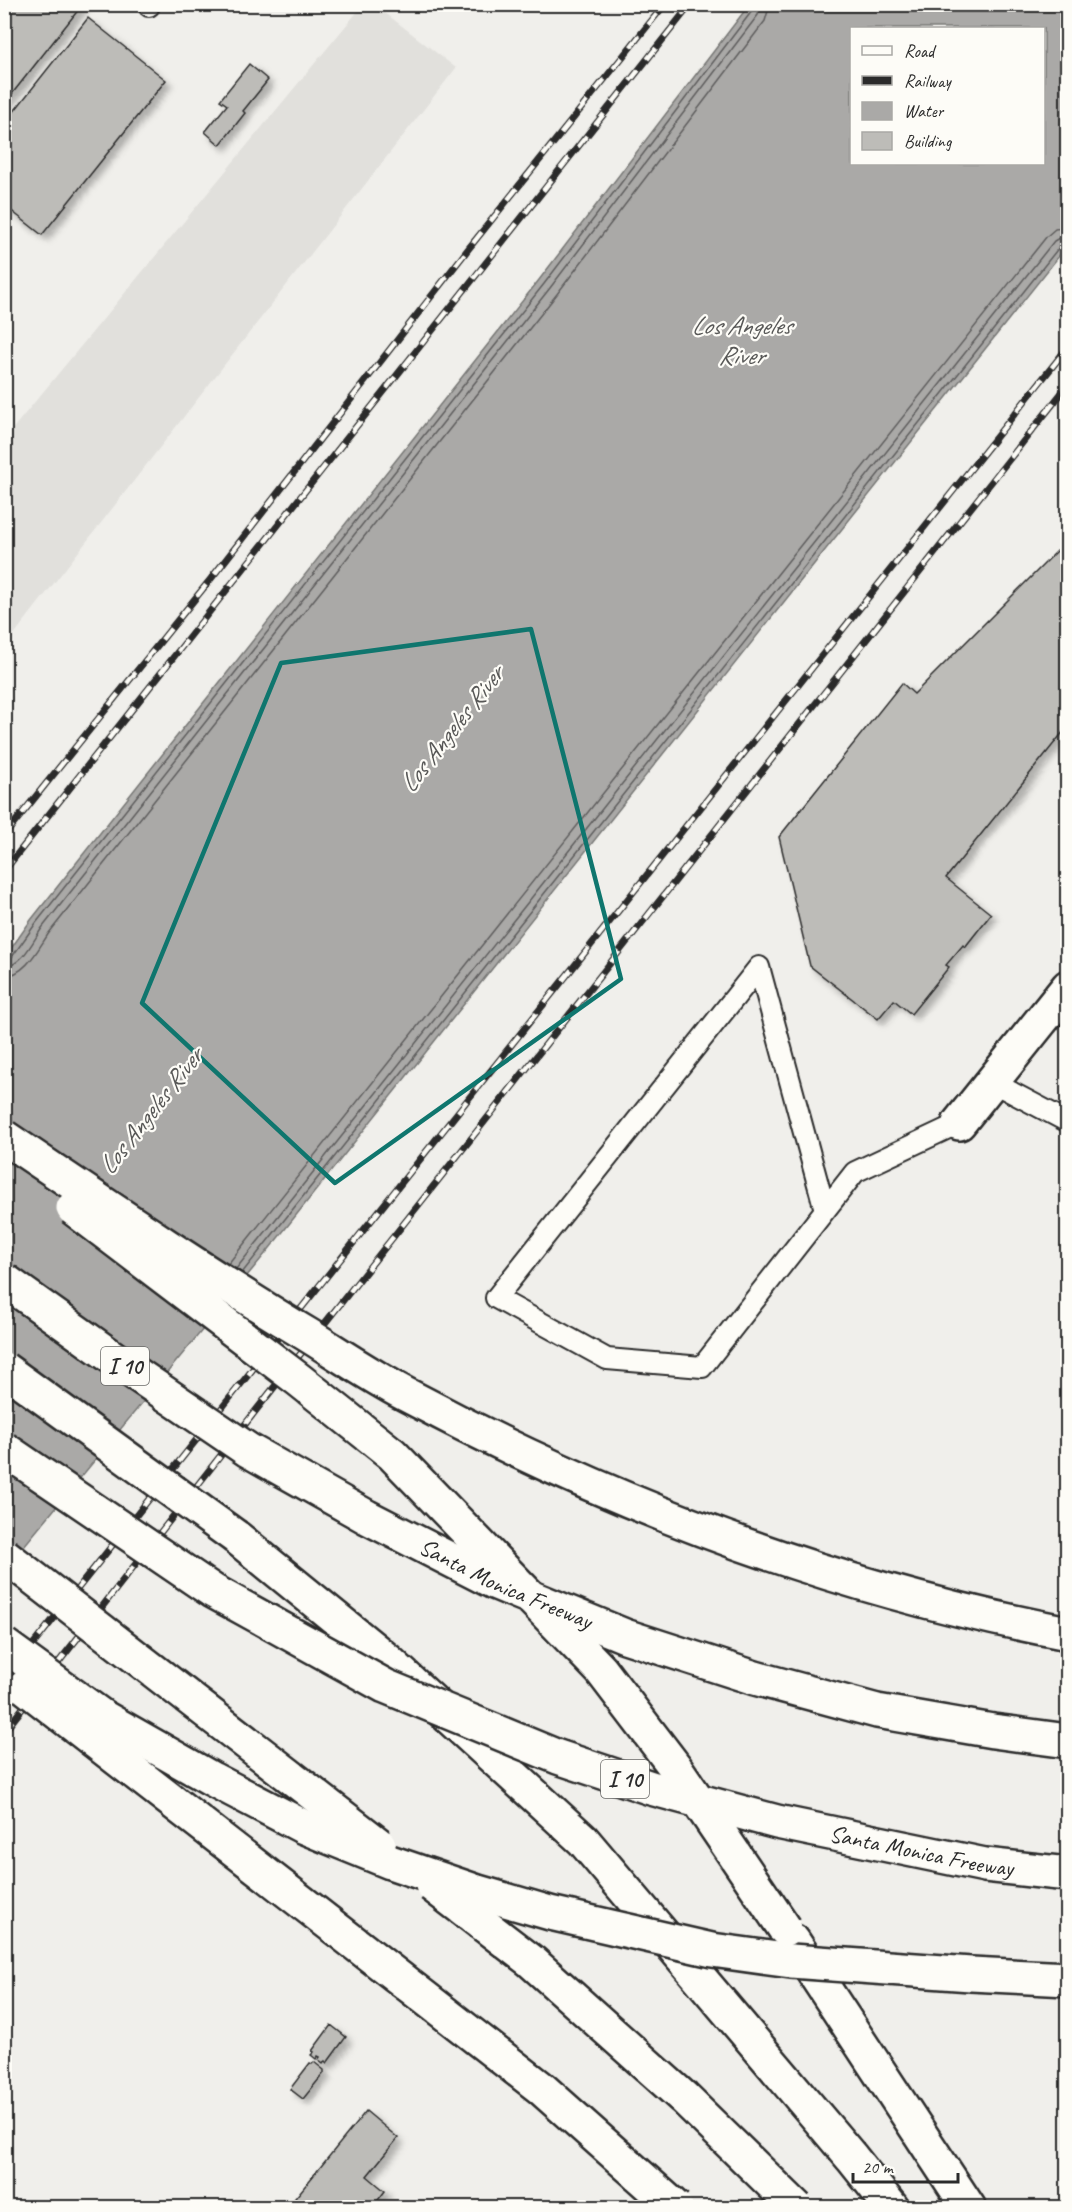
<svg xmlns="http://www.w3.org/2000/svg" width="1072" height="2212" font-family="Caveat,sans-serif">
	<style>
		.built { fill: #e1e0dc }
		.water { fill: #aaa9a7; stroke: #777775; stroke-width: 1.5; fill-rule: evenodd }
		.lines { fill: none; stroke-linecap: round; stroke-linejoin: round }
		.shore { stroke: #5e5d5d; stroke-width: 1.5 }
		.building { fill: #bdbcb8; stroke: #2b2b2b; stroke-width: 1.5; filter: url(#shadow) }
		.service-casing { stroke: #2b2b2b; stroke-width: 24 }
		.minor-casing { stroke: #2b2b2b; stroke-width: 38 }
		.motorway-casing { stroke: #2b2b2b; stroke-width: 38 }
		.service { stroke: #fdfcf7; stroke-width: 20 }
		.minor { stroke: #fdfcf7; stroke-width: 33 }
		.motorway { stroke: #fdfcf7; stroke-width: 33 }
		.rail-casing { stroke: #2b2b2b; stroke-width: 7 }
		.rail { stroke: #fdfcf7; stroke-width: 4.5; stroke-dasharray: 14; stroke-linecap: butt }
		.motorway-bridge-casing { stroke: #2b2b2b; stroke-width: 38; stroke-linecap: butt }
		.motorway-bridge { stroke: #fdfcf7; stroke-width: 33 }
		.marked { fill: none; stroke: #0f766e; stroke-width: 4.5; stroke-linejoin: round }
		.labels { text-anchor: middle; stroke-width: 4.5; stroke-linejoin: round; paint-order: stroke }
		.shield { fill: #fdfcf7; stroke: #6a6a68; stroke-width: 1.5 }
		.shield-label { font-size: 22px; font-weight: bold; fill: #2b2b2b }
		.street-label { font-size: 24px; fill: #2b2b2b; stroke: #fdfcf7 }
		.water-label { font-size: 26px; font-style: italic; fill: #575756; stroke: #fdfcf7 }
	</style>
	<defs>
		<filter id="shadow"><feDropShadow dx="5.5" dy="5.5" stdDeviation="3" flood-color="#0004"/></filter>
	</defs>
	<rect width="100%" height="100%" fill="#f0efeb"/>
	<filter id="ink" filterUnits="userSpaceOnUse"><feTurbulence type="fractalNoise" baseFrequency=".0167" numOctaves="2"/><feDisplacementMap in="SourceGraphic" scale="12" xChannelSelector="R" yChannelSelector="G"/><feConvolveMatrix kernelMatrix="1 2 1 2 8 2 1 2 1" color-interpolation-filters="sRGB"/></filter>
	<g filter="url(#ink)">
		<path class="built" d="M363 5H375L456 68 5 646V438Z"/>
		<path class="water" d="M749 5H1067V246L270 1248 5 1569V957L31 920 539 280ZM852 28H1044V164H852Z"/>
		<g class="lines">
			<g class="shore">
				<path d="M4 960 12 957 36 923 544 284 752 11 753 4"/>
				<path d="M4 967C22 966 33 941 42 928L550 288 758 15 761 4"/>
				<path d="M4 976C26 975 38 949 49 933L557 294 765 21 770 4"/>
				<path d="M228 1264 1047 236 1055 229 1068 227"/>
				<path d="M236 1269 1054 241 1061 237 1068 236"/>
				<path d="M242 1273 1060 246 1068 243"/>
			</g>
		</g>
		<g class="building">
			<path d="M4 4H83L4 104Z"/>
			<path d="M88 18 166 80 42 235 4 205V124Z"/>
			<path d="M249 64 268 80 243 111 245 113 220 145 205 132 227 105 220 100Z"/>
			<path d="M1068 540V726L946 878 991 914 965 947 963 945 946 965 949 967 911 1014 894 1000 878 1019 810 966 779 837 902 683 914 694Z"/>
			<path d="M331 2025 346 2037 327 2063 325 2061 323 2064 318 2060 320 2057 318 2056 316 2059 311 2055 314 2052 312 2051Z"/>
			<path d="M314 2062 324 2070V2073L303 2099 290 2089 310 2063 312 2064Z"/>
			<path d="M366 2111 398 2138 367 2176 385 2191 372 2208H287Z"/>
		</g>
		<g class="lines">
			<g class="service-casing">
				<g id="service">
					<path d="M149 4V6"/>
					<path d="M992 1082 1068 1122"/>
					<path d="M825 1210 759 967 496 1298 607 1359 702 1367 855 1172 959 1123"/>
				</g>
			</g>
			<g class="minor-casing">
				<path id="minor" d="M959 1123 1068 987"/>
			</g>
			<g class="motorway-casing">
				<g id="motorway">
					<path d="M236 1537 387 1660 583 1840 852 2158 892 2208"/>
					<path d="M793 1941 969 2208"/>
				</g>
			</g>
			<use href="#service" class="service"/>
			<use href="#minor" class="minor"/>
			<use href="#motorway" class="motorway"/>
			<g class="rail-casing">
				<g id="rail">
					<path d="M4 836 210 580 469 248 665 4"/>
					<path d="M4 871 691 4"/>
					<path d="M4 1681 1068 347"/>
					<path d="M4 1732 272 1390 1068 385"/>
				</g>
			</g>
			<use href="#rail" class="rail"/>
			<g class="motorway-bridge-casing">
				<g id="motorway-bridge">
					<path d="M4 1137C105 1205 205 1273 308 1335 340 1355 371 1376 405 1394 613 1505 835 1589 1068 1633"/>
					<path d="M73 1208 299 1380 392 1454 601 1670 675 1767 785 1929"/>
					<path id="s1" d="M4 1280 126 1367 248 1450 367 1517 496 1583 625 1636 755 1678 877 1711 993 1731 1068 1741"/>
					<path d="M4 1369 236 1537"/>
					<path id="s2" d="M4 1449 213 1591 385 1686 558 1757 651 1788 777 1822 985 1865 1068 1874"/>
					<path d="M4 1555 379 1845"/>
					<path d="M4 1645 103 1717 212 1779 304 1827 390 1862 478 1892 550 1913 712 1950 791 1961 971 1974 1068 1979"/>
					<path d="M25 1687 541 2088 676 2208"/>
					<path d="M432 1885 531 1961 684 2098 797 2208"/>
				</g>
			</g>
			<use href="#motorway-bridge" class="motorway-bridge"/>
		</g>
	</g>
	<path class="marked" d="M531 629 621 979 335 1183 142 1003 281 663Z"/>
	<g class="labels">
		<g class="shield">
			<rect x="101" y="1347" width="48" height="38" rx="4.5"/>
			<rect x="601" y="1760" width="48" height="38" rx="4.5"/>
		</g>
		<g class="shield-label">
			<text x="125" y="1374">I 10</text>
			<text x="625" y="1787">I 10</text>
		</g>
		<g class="street-label">
			<text dy="8" stroke="none"><textPath href="#s1" startOffset="588">Santa Monica Freeway</textPath></text>
			<text dy="8" stroke="none"><textPath href="#s2" startOffset="1012">Santa Monica Freeway</textPath></text>
		</g>
		<g class="water-label">
			<text x="741" y="334">Los Angeles<tspan x="741" dy="30">River</tspan></text>
			<text transform="translate(451 729) rotate(-52)" y="9">Los Angeles River</text>
			<text transform="translate(150 1111) rotate(-52)" y="9">Los Angeles River</text>
		</g>
	</g>
	<rect width="1072" height="2212" fill="none" stroke="#fdfcf7" stroke-width="24"/>
	<rect x="12" y="12" width="1048" height="2188" fill="none" stroke="#2b2b2b" stroke-width="2" filter="url(#ink)"/>
	<rect x="850" y="27" width="195" height="138" fill="#fdfcf7" stroke="#a9a8a5" stroke-width="1.5"/>
	<rect x="862" y="46" width="30" height="9" fill="#fdfcf7" stroke="#a9a8a5" stroke-width="1.5"/>
	<text x="904" y="57" font-size="18" fill="#2b2b2b">Road</text>
	<rect x="862" y="76" width="30" height="9" fill="#2b2b2b" stroke="#a9a8a5" stroke-width="1.5"/>
	<text x="904" y="87" font-size="18" fill="#2b2b2b">Railway</text>
	<rect x="862" y="102" width="30" height="18" fill="#aaa9a7" stroke="#a9a8a5" stroke-width="1.5"/>
	<text x="904" y="117" font-size="18" fill="#2b2b2b">Water</text>
	<rect x="862" y="132" width="30" height="18" fill="#bdbcb8" stroke="#a9a8a5" stroke-width="1.5"/>
	<text x="904" y="147" font-size="18" fill="#2b2b2b">Building</text>
	<path d="M853 2173v9h105v-9" fill="none" stroke="#2b2b2b" stroke-width="3"/>
	<text x="862" y="2173" font-size="18" fill="#2b2b2b" stroke="#fdfcf7" stroke-width="4.5" paint-order="stroke">20 m</text>
</svg>
